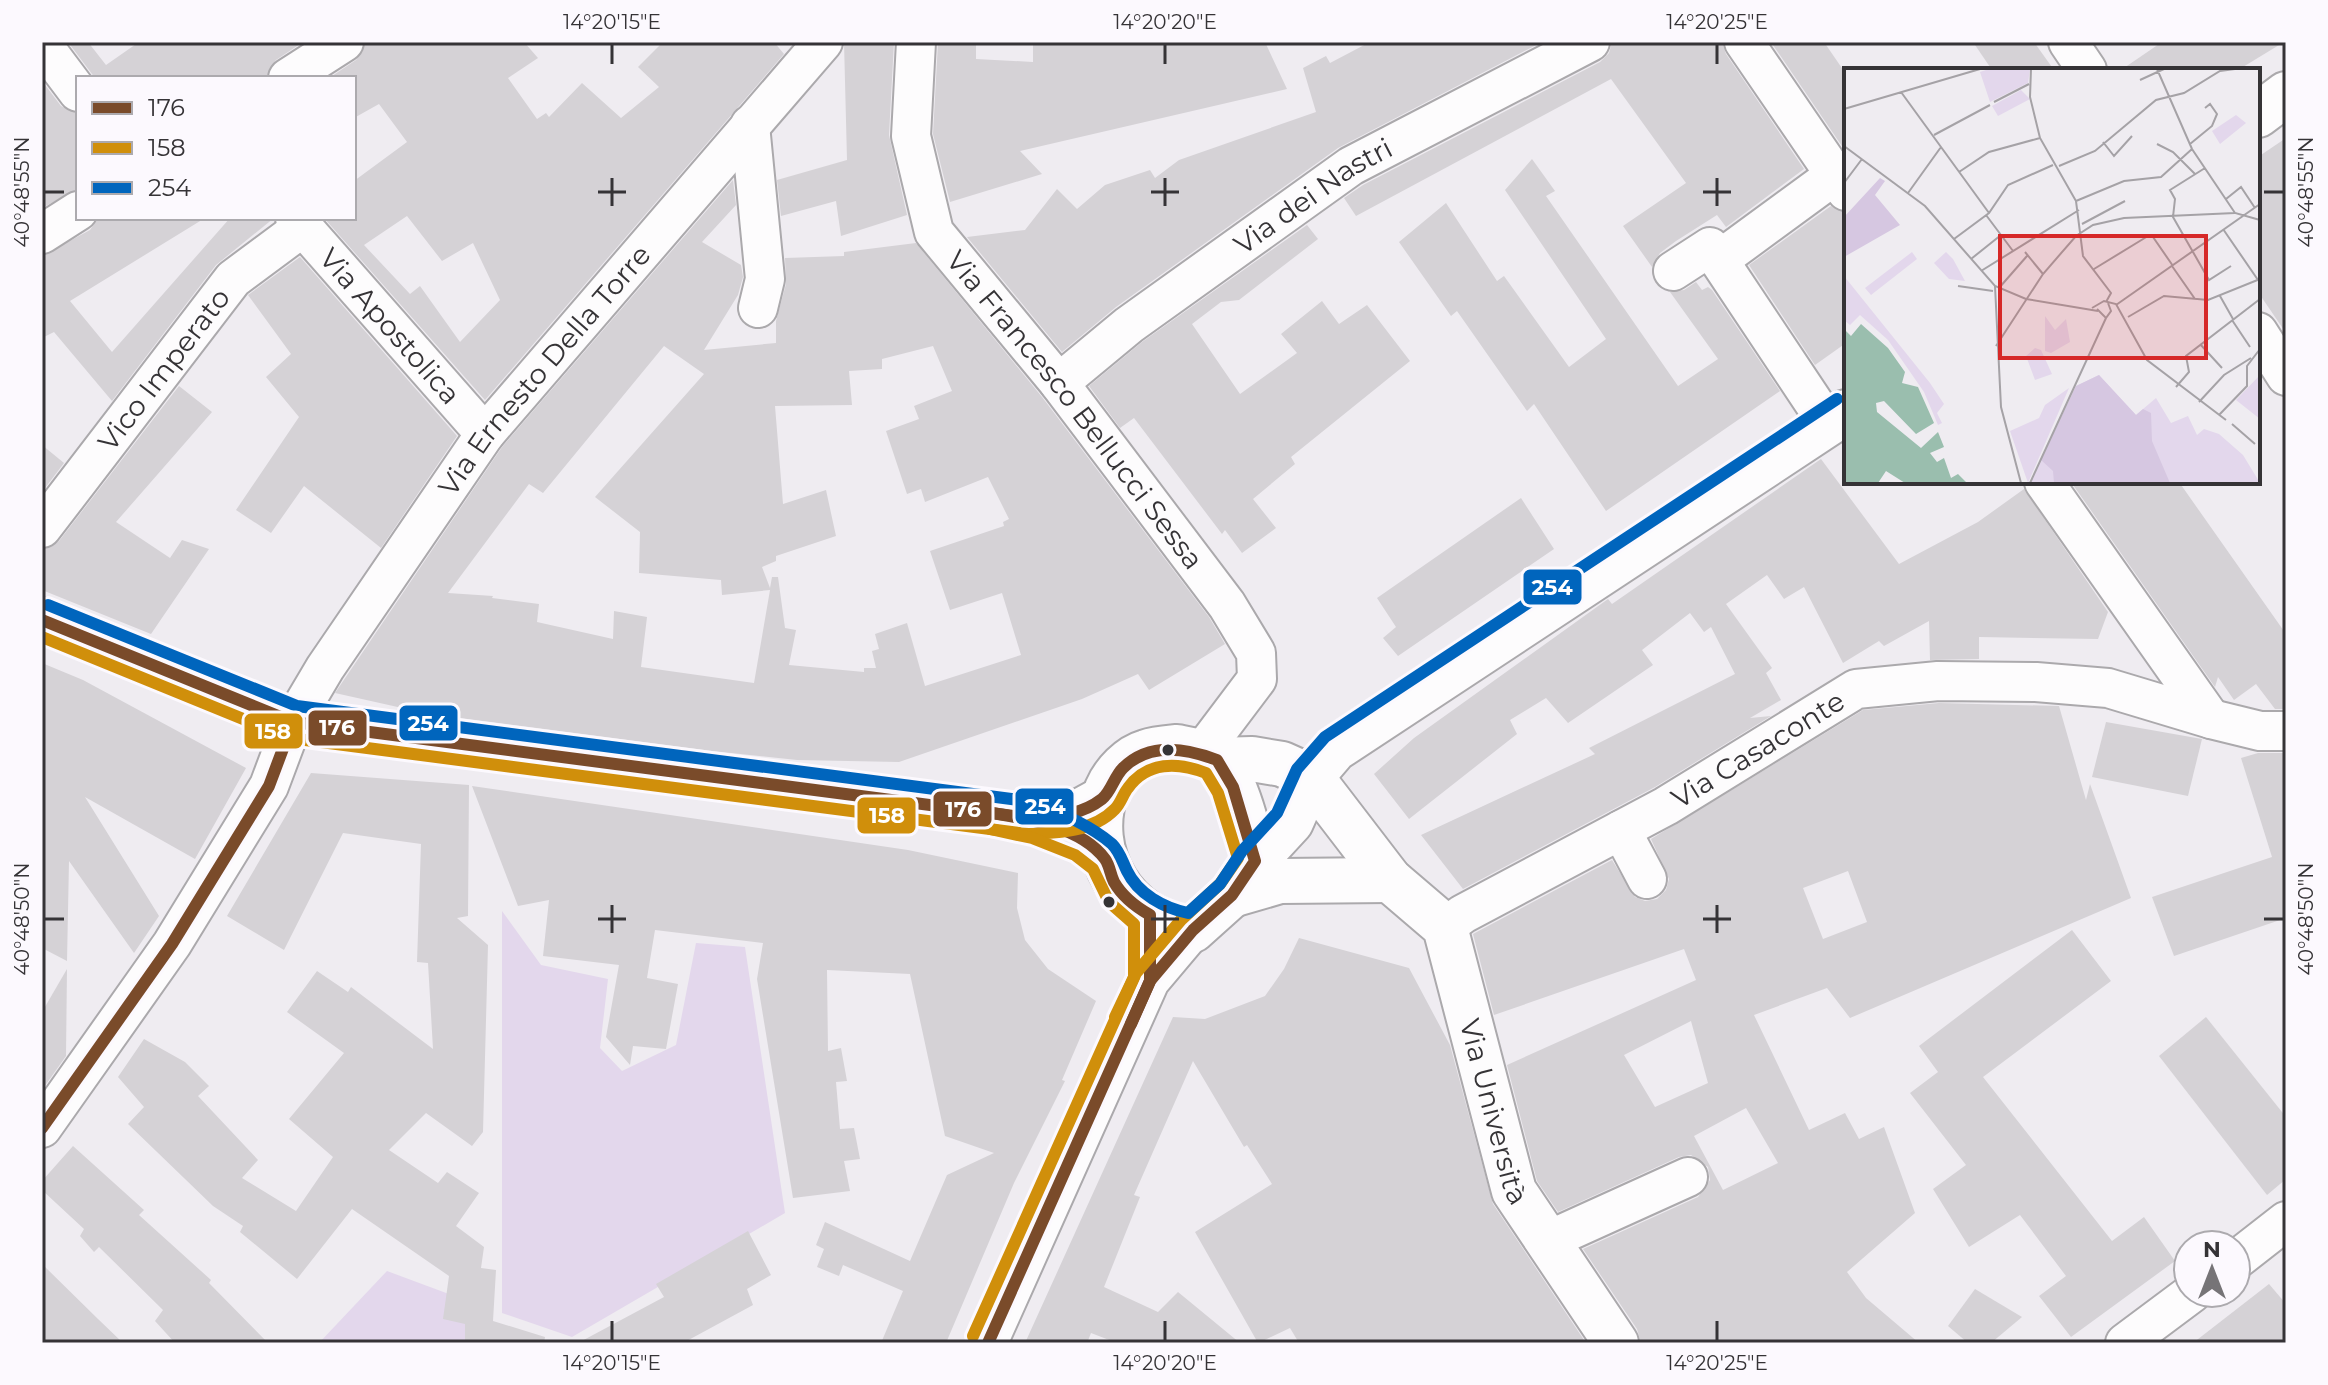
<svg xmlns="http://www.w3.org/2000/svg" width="2328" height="1385" font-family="Montserrat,sans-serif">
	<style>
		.green { fill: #e3d7ec }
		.building { fill: #d5d2d6; fill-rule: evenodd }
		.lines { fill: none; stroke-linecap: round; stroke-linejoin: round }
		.street-casing { stroke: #aba9ac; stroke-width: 42 }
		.secondary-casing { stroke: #aba9ac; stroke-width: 48 }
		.primary-casing { stroke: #aba9ac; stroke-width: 48 }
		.street { stroke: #fdfcfd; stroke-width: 38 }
		.secondary { stroke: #fdfcfd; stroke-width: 44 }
		.primary { stroke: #fdfcfd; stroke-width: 44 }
		.bus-1-casing { stroke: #fcf9fe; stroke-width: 18 }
		.bus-2-casing { stroke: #fcf9fe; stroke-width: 18 }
		.bus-3-casing { stroke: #fcf9fe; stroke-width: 18 }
		.bus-1 { stroke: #7a4b2a; stroke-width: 12 }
		.bus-2 { stroke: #d08f0b; stroke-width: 12 }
		.bus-3 { stroke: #0065bd; stroke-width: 12 }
		.ticks { fill: none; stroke: #353336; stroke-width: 3 }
		.bus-dot { fill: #353336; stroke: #fcf9fe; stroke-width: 3 }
		.labels { text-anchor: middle; stroke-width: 6; stroke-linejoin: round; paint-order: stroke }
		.street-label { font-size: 28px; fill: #353336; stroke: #fcf9fe }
		.inset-road { fill: none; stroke: #a5a2a6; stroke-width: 2 }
		.view { fill: #d62828; fill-opacity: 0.15; stroke: #d62828; stroke-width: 4 }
		.inset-edge { fill: none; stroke: #353336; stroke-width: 4 }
		.line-badge { stroke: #fcf9fe; stroke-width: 3 }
		.badge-label { font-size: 22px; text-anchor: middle; font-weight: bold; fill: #fff }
		.neatline { fill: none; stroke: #353336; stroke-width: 3 }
		.ticks-label { font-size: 20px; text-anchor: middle; fill: #353336 }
	</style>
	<rect width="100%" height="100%" fill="#efecf1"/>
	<g class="green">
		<path d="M502 911 541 965 608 979 600 1048 622 1071 676 1045 696 943 745 947 785 1213 572 1337 502 1313Z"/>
		<path d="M387 1271 465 1300V1343H319Z"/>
	</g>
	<g class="building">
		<path d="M68 42H88L106 65 139 42H303L276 60 266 78H95Z"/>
		<path d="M366 42H524L538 58 508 78 537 119 546 113 549 117 582 83 621 118 659 87 638 67 663 42H774L784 54 485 400 324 218H354V181L407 142 379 104 354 118V78H329L356 60ZM407 216 442 261 473 243 500 300 460 342 420 286 410 294 364 245Z"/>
		<path d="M844 42H894L889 135 907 215 841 236 836 201 781 216 777 180 847 160Z"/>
		<path d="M938 42H976V59L1033 62V42H1265L1287 89 1020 151 1042 174 950 202 933 134Z"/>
		<path d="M1370 42H1542L1338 148 1116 307 1062 352 967 237 1025 230 1057 189 1077 209 1105 185 1150 170 1155 178 1179 160 1316 112 1303 68 1326 56 1330 63Z"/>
		<path d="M1612 42H1722L1726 54 1804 169 1726 227 1717 215 1676 241 1660 253 1652 267 1623 226 1686 183 1611 79 1356 216 1344 198 1363 185 1600 62 1609 53Z"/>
		<path d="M1771 42H1824L1846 74V152Z"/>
		<path d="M1973 42H2034L2054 70H1992Z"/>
		<path d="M2162 42H2284L2238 70H2121Z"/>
		<path d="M42 81 61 106 78 114V189L42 208Z"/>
		<path d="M2286 138V333L2258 292V157Z"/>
		<path d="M1532 159 1555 191 1546 196 1678 386 1718 359 1670 292 1684 290 1696 282 1702 290 1708 287 1712 290 1780 391 1606 511 1534 404 1527 411 1457 311 1451 316 1399 242 1446 203 1497 281 1504 276 1569 367 1606 339 1505 190Z"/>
		<path d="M733 180 736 205 702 242 741 265 743 277 738 295 704 350 776 343V321L786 284 785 258 844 256V252L916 243 1042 397 1209 617 1225 644 1149 690 1138 674 1082 699 899 762 797 760 712 751 429 714 335 693 502 447ZM664 346 704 374 595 497 640 532 639 573 721 580 722 595 770 590 754 683 641 667 647 617 614 611 613 639 537 622 539 604 492 598 493 596 448 593 529 484 543 493ZM933 346 952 391 914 406 919 419 886 431 907 494 921 489 925 502 988 477 1009 519 1003 522 1004 526 930 551 950 610 1002 593 1021 655 925 686 907 623 875 634 879 649 872 651 876 668H864V672L789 665 796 630 785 628 778 577H772L770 588 762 567 776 561V556L836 536 826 490 783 504 775 406 852 405 849 371 882 369V359Z"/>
		<path d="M1831 206 1846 213V343L1815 365 1749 265Z"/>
		<path d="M98 218H205L70 301 112 352 230 218H274L216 265 112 401 54 332 42 338V256L90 230Z"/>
		<path d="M1307 225 1318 239 1239 300 1221 302 1192 324 1240 394 1297 353 1281 334 1322 301 1339 324 1367 305 1410 361 1291 457 1295 464 1253 499 1276 528 1242 553 1225 530 1222 534 1134 418 1120 428 1089 386 1142 342Z"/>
		<path d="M300 257 457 436 381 548 304 486 271 533 236 510 299 417 266 377 291 354 248 295Z"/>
		<path d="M179 386 212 412 116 522 170 558 182 540 209 549 151 634 42 590V550L59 541Z"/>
		<path d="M42 445 64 463 42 492Z"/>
		<path d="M1821 459 1899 564 1978 522 2024 489 2108 612 2098 639 1979 637V659L1930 660 1929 621 1884 646 1879 641 1843 663 1804 587 1784 599 1767 575 1726 604 1772 668 1766 673 1781 700 1750 718 1771 716 1655 787 1463 889 1421 835 1595 754 1589 748 1735 674 1711 627 1704 632 1690 613 1642 650 1653 665 1568 723 1546 698 1510 720 1517 734 1409 819 1374 774 1414 738 1608 599 1612 604Z"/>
		<path d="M2071 482H2179L2286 634V709H2275L2256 684 2234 700 2218 677 2215 687Z"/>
		<path d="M1521 498 1554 549 1398 656 1383 638 1396 627 1377 598Z"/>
		<path d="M42 663 83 680 246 768 195 859 85 797 159 916 134 953 69 861 67 961 42 948Z"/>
		<path d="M1939 703 2059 706 2086 800 2090 784 2131 898 1850 1018 1827 988 1754 1015 1809 1130 1845 1113 1859 1139 1884 1127 1915 1213 1847 1272 1866 1298 1919 1343H1641L1637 1329 1583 1249 1698 1197 1710 1180 1708 1167 1691 1155 1679 1157 1558 1212 1537 1181 1507 1065 1696 980 1684 949 1494 1015 1473 934 1612 860 1635 897 1645 901 1657 899 1666 890 1669 879 1651 839 1863 710ZM1848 871 1867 922 1823 939 1803 888ZM1691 1021 1708 1083 1655 1107 1624 1055ZM1746 1108 1778 1163 1723 1190 1694 1136Z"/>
		<path d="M2106 722 2202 739 2188 796 2092 777Z"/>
		<path d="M2258 753H2286V918L2174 956 2152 897 2272 857 2241 758Z"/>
		<path d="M311 773 469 785 468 916 457 918 488 945 483 1132 472 1146 426 1113 389 1150 438 1183 447 1172 479 1193 456 1226 484 1247 481 1268 496 1270 493 1321 545 1337 544 1343H465V1324L443 1319 449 1276 352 1209 297 1279 240 1232 243 1226 213 1206 128 1124 144 1107 118 1077 144 1039 185 1062 209 1086 198 1096 258 1160 242 1178 296 1211 333 1157 289 1119 344 1053 287 1012 317 971 348 992 351 987 433 1049 428 963 417 962 421 844 343 833 284 950 227 916Z"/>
		<path d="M472 786 908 850 1018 873 1017 908 1025 940 1048 969 1096 1001 1062 1080 1065 1081 1014 1183 946 1343H881L903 1291 843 1265 839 1276 817 1267 824 1249 816 1245 825 1222 910 1261 947 1175 994 1153 945 1136 910 974 827 970 828 1051 841 1048 847 1081 836 1082 840 1129 854 1128 860 1159 844 1161 850 1191 793 1198 757 979 763 943 655 930 647 978 678 984 666 1049 633 1046 630 1065 606 1037 619 965 543 956 549 900 518 906Z"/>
		<path d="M2072 930 2111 981 1983 1077 2112 1241 2144 1217 2175 1261 2071 1337 2039 1296 2066 1276 2020 1215 1969 1247 1933 1189 1966 1165 1910 1093 1938 1072 1919 1046Z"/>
		<path d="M1299 938 1409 968 1450 1045 1493 1204 1586 1343H1299L1290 1328 1258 1343 1195 1232 1272 1184 1247 1145 1244 1147 1193 1061 1134 1195 1140 1197 1104 1287 1158 1312 1178 1292 1240 1343H1117L1091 1333 1087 1343H1025L1173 1017 1205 1019 1265 996 1284 969Z"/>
		<path d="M67 969 66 1056 42 1090V1012Z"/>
		<path d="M2206 1017 2286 1117V1179L2267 1195 2159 1056Z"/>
		<path d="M73 1146 144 1210 139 1215 211 1280 209 1283 268 1343H175L155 1321 163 1310 99 1247 94 1252 80 1236 84 1229 42 1190V1181Z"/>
		<path d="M748 1231 771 1275 747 1289 753 1305 683 1343H578L664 1297 656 1284Z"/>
		<path d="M42 1264 98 1319 123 1343H42Z"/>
		<path d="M2269 1284 2286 1304V1343H2193Z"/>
		<path d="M1975 1289 2022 1317 1991 1343H1968L1948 1326Z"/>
	</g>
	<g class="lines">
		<g class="street-casing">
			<g id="street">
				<path id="s1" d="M916 42 911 136 934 232 1059 383 1227 605 1256 653 1257 679 1202 752"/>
				<path d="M1744 42 1846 191"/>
				<path d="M2068 42 2087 70"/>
				<path d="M42 44 78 92"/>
				<path d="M288 78 344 42"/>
				<path d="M750 125 765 279 758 308"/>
				<path id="s2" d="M295 218 485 434"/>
				<path d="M42 234 78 211"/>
				<path d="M1719 260 1835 175"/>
				<path d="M1673 271 1710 247 1828 424"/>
				<path d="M2258 332 2286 376"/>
				<path id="s3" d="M1059 383 1129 325 1351 166 1590 42"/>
				<path d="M2044 482 2211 719"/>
				<path id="s4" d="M42 528 233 279 303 227"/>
				<path d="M1621 830 1647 879"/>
				<path id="s5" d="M1445 927 1463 914 1666 806 1856 689 1938 681 2036 682 2108 688 2211 719 2260 731H2286"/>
				<path id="s6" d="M42 1128 172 944 269 786 293 722 325 668 485 434 823 42"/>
				<path d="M1549 1240 1688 1177"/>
				<path d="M2236 1260 2286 1221"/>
				<path d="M988 1343 1150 981 1193 930"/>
				<path d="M2125 1343 2192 1293"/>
			</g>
		</g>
		<g class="secondary-casing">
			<g id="secondary">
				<path d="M2258 115 2286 94"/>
				<path d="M1255 861 1291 822 1311 777 1335 749 1846 412"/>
			</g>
		</g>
		<g class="primary-casing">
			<g id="primary">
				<path d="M42 620 293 722 1030 818 1073 815 1104 798"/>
				<path d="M1177 747C1190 750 1208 751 1218 761 1236 778 1250 837 1255 861L1232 895 1193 930C1125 922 1083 853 1107 789 1114 773 1129 757 1146 752 1155 749 1167 748 1177 747Z"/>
				<path id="s7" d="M1217 760 1252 759 1282 764 1311 777 1390 880 1445 927 1514 1191 1616 1343"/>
				<path d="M1232 895 1280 881 1390 880"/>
			</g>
		</g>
		<use href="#street" class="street"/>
		<use href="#secondary" class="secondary"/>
		<use href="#primary" class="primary"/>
		<g class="bus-1-casing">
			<g id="bus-1">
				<path d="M42 620 293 722 1030 818C1056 816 1080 816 1102 799 1111 792 1114 777 1123 768 1149 742 1186 748 1217 760L1233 787 1255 861 1232 895 1193 930 1150 981 988 1343"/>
				<path d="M992 813C1029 819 1081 827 1105 859 1110 866 1110 874 1114 882 1122 896 1136 907 1150 915V981L1131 1024"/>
				<path d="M42 1128 172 944 269 786 293 722"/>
			</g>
		</g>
		<g class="bus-2-casing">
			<g id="bus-2">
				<path d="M42 637 290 738 1028 834C1057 833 1093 832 1115 809 1121 803 1123 794 1128 788 1147 761 1178 762 1206 773L1218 793 1238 858 1220 884 1181 920 1136 973 973 1336"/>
				<path d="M990 829 1032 838 1075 855 1093 869 1109 902 1134 924V977L1115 1017"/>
			</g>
		</g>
		<g class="bus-3-casing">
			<path id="bus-3" d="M48 605 297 706 1034 802C1060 813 1090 825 1112 844 1120 852 1122 861 1127 871 1138 894 1164 908 1188 913L1220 884 1242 851 1277 813 1297 769 1325 737 1837 399"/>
		</g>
		<use href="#bus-1" class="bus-1"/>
		<use href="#bus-2" class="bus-2"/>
		<use href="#bus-3" class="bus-3"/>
	</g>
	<path class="ticks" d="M612 44V64M1165 44V64M1717 44V64M612 178V206M1165 178V206M1717 178V206M44 192H64M598 192H626M1151 192H1179M1703 192H1731M2264 192H2284M612 905V933M1165 905V933M1717 905V933M44 919H64M598 919H626M1151 919H1179M1703 919H1731M2264 919H2284M612 1321V1341M1165 1321V1341M1717 1321V1341"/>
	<g class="bus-dot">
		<circle cx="1168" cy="750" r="7"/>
		<circle cx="1109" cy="902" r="7"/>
	</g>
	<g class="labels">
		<g class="street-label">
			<text dy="10" stroke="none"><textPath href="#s3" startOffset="316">Via dei Nastri</textPath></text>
			<text dy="10" stroke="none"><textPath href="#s2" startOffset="144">Via Apostolica</textPath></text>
			<text dy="10" stroke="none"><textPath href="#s4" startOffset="200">Vico Imperato</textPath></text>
			<text dy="10" stroke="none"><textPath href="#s6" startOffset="912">Via Ernesto Della Torre</textPath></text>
			<text dy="10" stroke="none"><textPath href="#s1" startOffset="420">Via Francesco Bellucci Sessa</textPath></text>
			<text dy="10" stroke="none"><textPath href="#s5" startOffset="360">Via Casaconte</textPath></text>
			<text dy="10" stroke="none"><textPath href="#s7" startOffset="490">Via Università</textPath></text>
		</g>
	</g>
	<g transform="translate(1844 68)">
		<rect width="416" height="416" fill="#efecf1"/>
		<path d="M145 1H186L184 15 146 34 136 4ZM177 22 186 31 154 48 148 38ZM392 47 402 55 376 76 368 63ZM68 184 73 191 27 227 21 220ZM102 184 109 191 121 213 105 211 90 195ZM0 208 86 315 100 336 93 345 98 355 94 357 80 324 44 272 16 247 6 257 0 252ZM201 248 211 262 222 251 226 274 207 285 201 283ZM191 280 197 282 208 306 191 312 182 288ZM255 307 292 347 312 330 327 355 344 348 353 367 360 361 375 366 399 387 416 415H186L232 318ZM416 307V351L392 332ZM225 320 184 415 166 363 195 350 201 337Z" fill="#e3d7ec"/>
		<path d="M36 110 41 113 31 127 56 157 0 189V149ZM255 307 292 347 299 341 307 345 308 373 326 415H210L209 403 197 392 232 318Z" fill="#d6c7e1"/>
		<path d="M17 256 44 280 61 304 58 315 74 319 90 355 72 366 40 333 32 335 33 344 77 380 94 364 100 379 86 385 93 394 100 390 107 410 114 406 123 415H61L42 403 34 415H0V261L7 268Z" fill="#9abeae"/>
		<path class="inset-road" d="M187 1 186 29 196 70 232 133 239 188 267 225 262 234M313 1 348 81 391 145 416 152M296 12 320 1M57 24 145 145M150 34 185 16M0 41 136 1M90 67 146 37M259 74 270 88 288 68M313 76 329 84 351 106M346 76 368 58 373 46 366 36 361 40M0 78 81 138 151 218 182 231 254 243M215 98 251 83 312 32 340 25 376 3 391 1M361 100 326 122 331 131 329 149 365 212 387 198M115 104 145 84 196 70M0 115 18 91M64 125 97 79M382 131 397 119 411 140M232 133 280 113 317 109 348 81M142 147 169 183M238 156 281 133M379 161 414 212M309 169 329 198M110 171 145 145 164 117 209 97M181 184 199 206M127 191 157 167M328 198 351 231M250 201 304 168M137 203 235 142M114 218 149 223M151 218 157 339 177 415M155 220 183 188M376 228 389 251M272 237 416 136M248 240 260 233 272 236 303 292 382 352M253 241 262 250 267 243 264 235M284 249 320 228 364 232 416 211M388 252 406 279M356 276 378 300M152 278 199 206 232 168 249 157 280 150 391 145M332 319 345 304 342 288 416 231M355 334 380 307 407 290M375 347 403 318V298L416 281M388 356 411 376M186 415 262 250"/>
		<path class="view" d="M156 168H362V290H156Z"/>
		<rect width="416" height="416" class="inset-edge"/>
	</g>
	<g class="line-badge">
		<rect x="1522" y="568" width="61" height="38" rx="8" fill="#0065bd"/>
		<rect x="398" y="704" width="61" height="38" rx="8" fill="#0065bd"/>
		<rect x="307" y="709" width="61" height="38" rx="8" fill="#7a4b2a"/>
		<rect x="243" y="712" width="61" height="38" rx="8" fill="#d08f0b"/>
		<rect x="1014" y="787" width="61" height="39" rx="8" fill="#0065bd"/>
		<rect x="932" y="790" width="61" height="38" rx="8" fill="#7a4b2a"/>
		<rect x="856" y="796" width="61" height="39" rx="8" fill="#d08f0b"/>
	</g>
	<g class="badge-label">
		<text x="1552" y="595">254</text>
		<text x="428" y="731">254</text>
		<text x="337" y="735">176</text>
		<text x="273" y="739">158</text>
		<text x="1045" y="814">254</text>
		<text x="963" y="817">176</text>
		<text x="887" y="823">158</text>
	</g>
	<rect width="2328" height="1385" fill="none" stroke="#fcf9fe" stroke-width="88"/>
	<rect x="76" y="76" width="280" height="144" fill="#fcf9fe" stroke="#acaaae" stroke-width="2"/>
	<rect x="92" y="102" width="40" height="12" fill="#7a4b2a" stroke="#acaaae" stroke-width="2"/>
	<text x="148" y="116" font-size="24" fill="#353336">176</text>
	<rect x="92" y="142" width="40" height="12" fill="#d08f0b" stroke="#acaaae" stroke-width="2"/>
	<text x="148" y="156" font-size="24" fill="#353336">158</text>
	<rect x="92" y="182" width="40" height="12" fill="#0065bd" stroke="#acaaae" stroke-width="2"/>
	<text x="148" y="196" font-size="24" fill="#353336">254</text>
	<g transform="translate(2212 1269)"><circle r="38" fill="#fcf9fe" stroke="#acaaae" stroke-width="2"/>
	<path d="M0-6L14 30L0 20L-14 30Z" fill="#767477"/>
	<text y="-12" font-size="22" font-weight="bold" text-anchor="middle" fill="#353336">N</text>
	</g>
	<rect x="44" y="44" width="2240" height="1297" class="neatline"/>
	<g class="ticks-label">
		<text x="612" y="29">14°20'15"E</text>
		<text x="1165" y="29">14°20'20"E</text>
		<text x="1717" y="29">14°20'25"E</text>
		<text transform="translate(22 192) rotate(-90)" y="7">40°48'55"N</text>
		<text transform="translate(2306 192) rotate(-90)" y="7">40°48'55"N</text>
		<text transform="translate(22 919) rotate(-90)" y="7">40°48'50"N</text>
		<text transform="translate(2306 919) rotate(-90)" y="7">40°48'50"N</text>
		<text x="612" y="1370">14°20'15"E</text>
		<text x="1165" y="1370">14°20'20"E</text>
		<text x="1717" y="1370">14°20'25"E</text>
	</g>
</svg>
